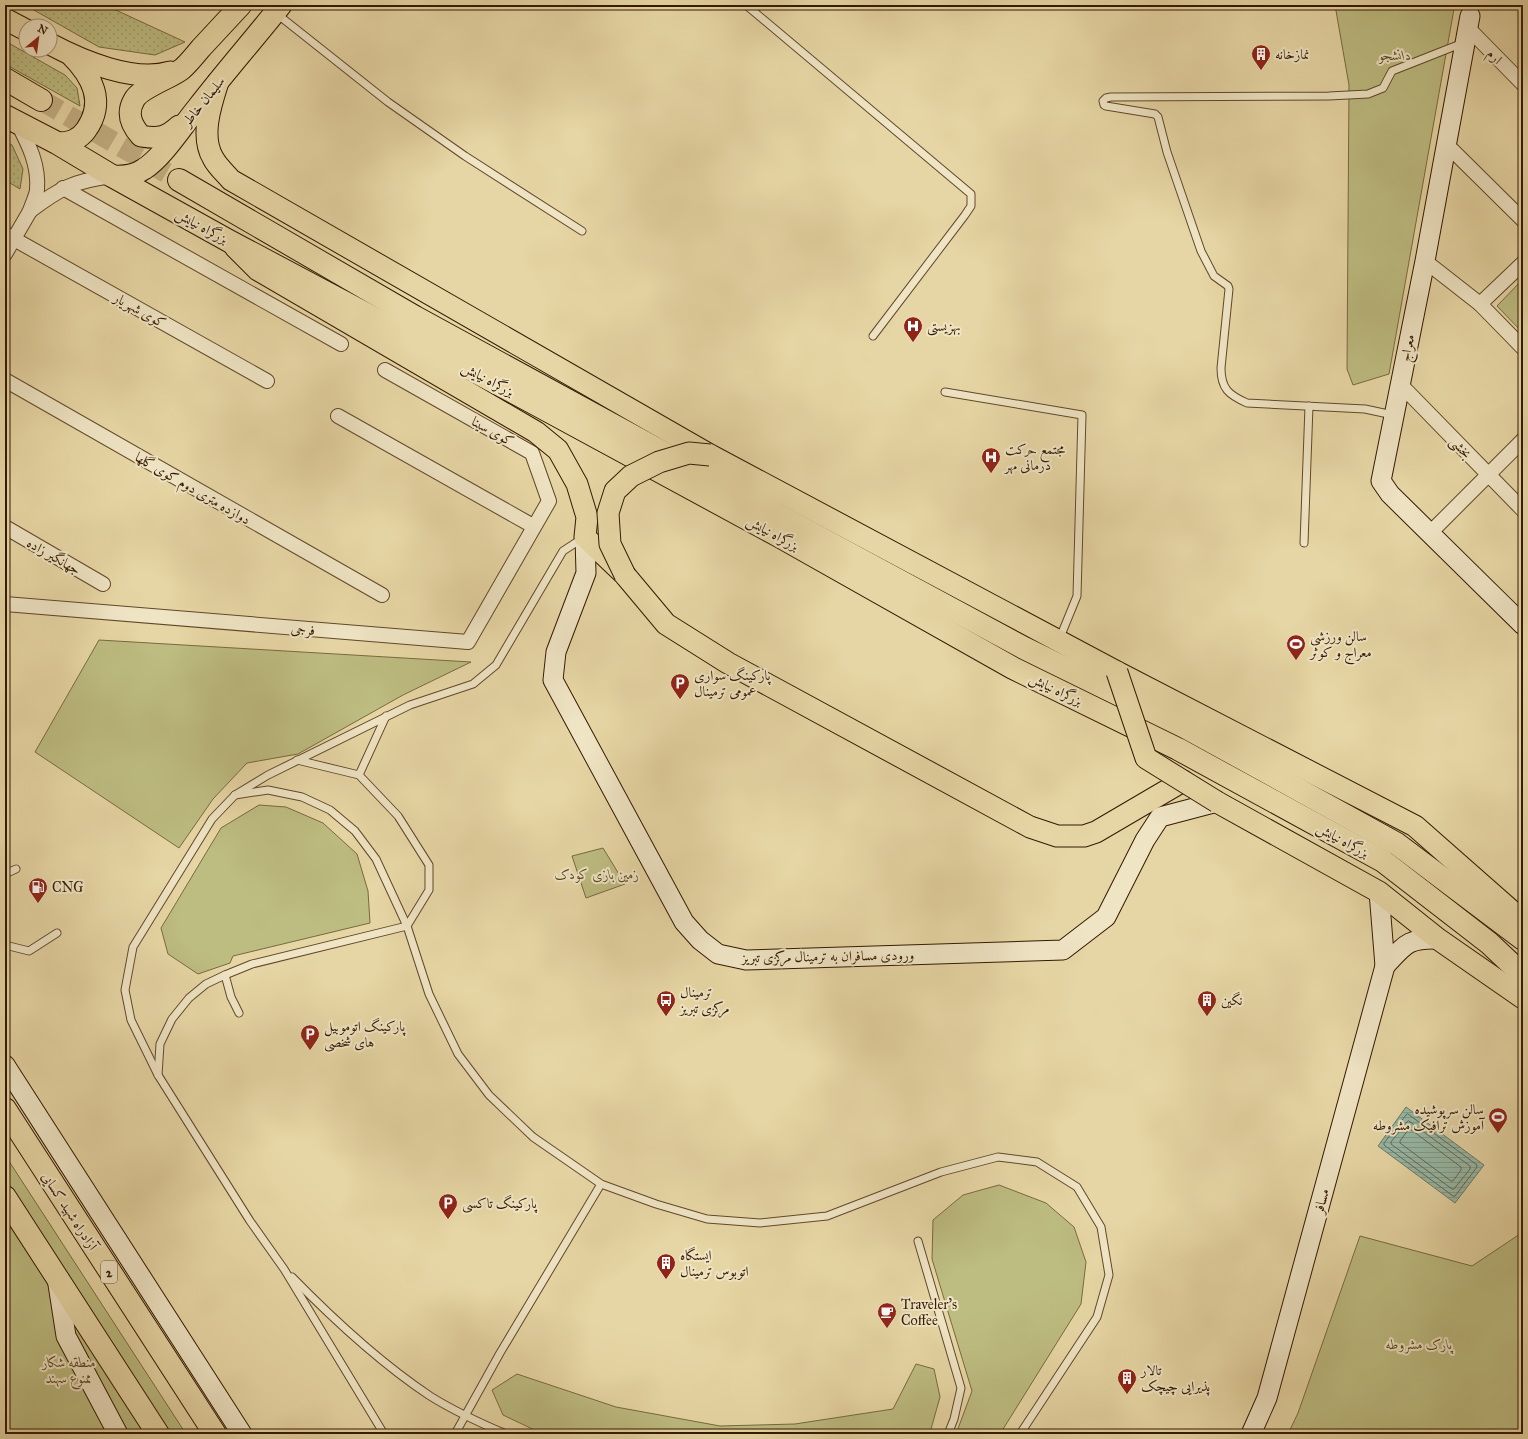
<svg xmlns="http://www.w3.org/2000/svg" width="1528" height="1439" font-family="'IM FELL Great Primer',Amiri,serif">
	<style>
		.grass { fill: url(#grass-dots); stroke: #786a40 }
		.park { fill: #bdbc81; stroke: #786a40 }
		.water { fill: url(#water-rules); stroke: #6f7965 }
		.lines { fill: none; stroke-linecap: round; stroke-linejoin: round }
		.shore { stroke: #656954; stroke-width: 1 }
		.primary-tunnel { stroke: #c3b084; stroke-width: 21; stroke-dasharray: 21 10; stroke-linecap: butt }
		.lane-casing { stroke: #604829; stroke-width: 9 }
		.street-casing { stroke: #604829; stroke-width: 16 }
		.secondary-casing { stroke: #331900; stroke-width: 21 }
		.primary-casing { stroke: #331900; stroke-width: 23 }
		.highway-casing { stroke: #331900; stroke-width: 24 }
		.lane { stroke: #efe4c4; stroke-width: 7 }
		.street { stroke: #efe4c4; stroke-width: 14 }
		.secondary { stroke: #efe4c4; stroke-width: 19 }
		.primary { stroke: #e7d6a5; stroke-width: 21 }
		.highway { stroke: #e7d6a5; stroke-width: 22 }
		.primary-bridge-casing { stroke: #331900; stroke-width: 23; stroke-linecap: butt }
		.primary-bridge { stroke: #e7d6a5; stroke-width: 21 }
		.labels { text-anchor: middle; stroke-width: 4; stroke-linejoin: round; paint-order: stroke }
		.shield { fill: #efe4c4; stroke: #6b563b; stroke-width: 1 }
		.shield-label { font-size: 13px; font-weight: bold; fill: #331900 }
		.poi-label { font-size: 14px; fill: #331900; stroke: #efe4c4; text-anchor: start }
		.park-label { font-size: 14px; font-style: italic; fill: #5c4a27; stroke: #efe4c4 }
		.street-label { font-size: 14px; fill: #331900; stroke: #efe4c4 }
	</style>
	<defs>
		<pattern id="grass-dots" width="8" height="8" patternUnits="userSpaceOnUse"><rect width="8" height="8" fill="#bdbc81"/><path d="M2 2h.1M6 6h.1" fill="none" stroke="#a3a16e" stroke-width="1.8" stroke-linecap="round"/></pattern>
		<pattern id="water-rules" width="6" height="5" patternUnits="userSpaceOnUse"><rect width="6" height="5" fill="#97b9a8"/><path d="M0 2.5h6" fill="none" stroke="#839e8f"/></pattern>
	</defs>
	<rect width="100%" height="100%" fill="#e7d6a5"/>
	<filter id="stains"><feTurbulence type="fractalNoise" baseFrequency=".005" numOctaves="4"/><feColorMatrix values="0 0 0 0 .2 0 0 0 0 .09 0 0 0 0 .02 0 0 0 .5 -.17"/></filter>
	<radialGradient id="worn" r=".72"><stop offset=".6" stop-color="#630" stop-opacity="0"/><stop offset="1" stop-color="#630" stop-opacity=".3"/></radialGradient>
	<g class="grass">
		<path d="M25 5H105L185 42 155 55 99 47Z"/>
		<path d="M5 41 65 75 77 88 80 106 5 64Z"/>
		<path d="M5 141 12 145 23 169 20 189 5 180Z"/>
	</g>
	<g class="park">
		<path d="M1335 5H1453L1454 9 1389 374 1353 385 1347 369 1349 85Z"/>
		<path d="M1523 279V333L1497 306Z"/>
		<path d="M99 640 471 662 403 695 298 754 247 763 213 799 179 848 35 752Z"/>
		<path d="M259 805 286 807 323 823 357 854 368 891 370 923 233 956 230 963 198 974 168 954 161 928 221 828Z"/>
		<path d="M603 848 625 884 586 898 572 856Z"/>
		<path d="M5 1155 186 1434H5Z"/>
		<path d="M999 1185 1046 1203 1074 1227 1086 1262 1081 1304 1000 1434H956L972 1391 932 1259 933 1220 963 1195Z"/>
		<path d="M1523 1232V1434H1288L1298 1413 1360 1236 1472 1266Z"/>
		<path d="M916 1364 934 1369 940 1397 931 1429 925 1434H543L503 1415 492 1390 517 1374 616 1407 720 1426 795 1424 893 1409Z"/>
	</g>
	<path class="water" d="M1406 1107 1484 1165 1455 1203 1378 1146Z"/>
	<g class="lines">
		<g class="shore">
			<path d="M1408 1114 1477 1165V1167L1455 1196H1453L1384 1145V1143L1406 1115Z"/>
			<path d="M1409 1121 1470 1166V1169L1454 1189H1452L1391 1144V1142L1407 1122Z"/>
			<path d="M1410 1129 1461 1167V1170L1453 1181H1451L1400 1143V1141L1408 1130Z"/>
		</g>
		<path class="primary-tunnel" d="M41 100 179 180"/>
		<g class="lane-casing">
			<g id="lane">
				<path d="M746 5 971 194V206L965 215 873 336"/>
				<path d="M277 14 388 102 465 156 582 231"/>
				<path d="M945 392 1082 415 1077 596 1059 640"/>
				<path d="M1393 415 1365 409 1247 403C1229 395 1221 389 1221 368L1229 289 1228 286 1214 276 1201 251 1167 152 1158 117 1155 114 1106 106 1104 105 1103 101 1106 98 1111 97 1329 96 1368 94 1383 88 1392 71 1463 43"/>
				<path d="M1304 543 1309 406"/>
				<path d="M359 775 386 716"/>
				<path d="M235 795 268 790 302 797 330 810 355 831 376 859 407 926 429 994 458 1054 489 1095 533 1137 601 1184 656 1204 707 1219 760 1223 827 1216 941 1172 998 1157 1037 1162 1077 1187 1101 1227 1109 1275 1097 1317 1020 1434"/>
				<path d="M5 874 16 869"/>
				<path d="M5 945 29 951 57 933"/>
				<path d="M225 975 231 997 239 1013"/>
				<path d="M158 1075 160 1044 172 1019 189 998 206 984 225 975 252 964 407 926 429 890V865L398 816 359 775 297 760"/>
				<path d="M918 1241 961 1388 954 1419 948 1434"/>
				<path d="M292 1277C335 1321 379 1362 430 1396 454 1411 480 1423 506 1434"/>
				<path d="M384 1434 284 1269 250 1221 158 1075 131 1020 125 990 133 947 212 819 235 795 268 775 410 705 473 684 496 665 563 551 583 538"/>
				<path d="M455 1434 500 1353 601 1184"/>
			</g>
		</g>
		<g class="street-casing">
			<g id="street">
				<path d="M1468 28 1523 84"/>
				<path d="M18 124C29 145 39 165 37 190 36 197 32 204 30 211 60 188 74 181 112 176"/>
				<path d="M1446 144 1523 220"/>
				<path d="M63 188 341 344"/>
				<path d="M5 234 267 381"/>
				<path d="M5 254 30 211"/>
				<path d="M1425 261 1480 304"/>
				<path d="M1523 263 1480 304 1523 348"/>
				<path d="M5 380 382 595"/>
				<path d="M1400 384 1523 510"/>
				<path d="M338 416 533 526"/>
				<path d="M5 527 103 584"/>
				<path d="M1430 533 1523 440"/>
				<path d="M5 604 468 642 549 501 532 453 385 370"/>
			</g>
		</g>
		<g class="secondary-casing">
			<g id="secondary">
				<path d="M1470 16 1425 261 1381 481 1390 494 1523 625"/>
				<path d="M585 537 586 573 556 652 553 680 684 922 700 940 718 954 746 960 1063 950 1106 917 1145 840 1160 817 1217 802"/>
				<path d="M1379 892 1385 966C1405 945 1407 938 1438 939"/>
				<path d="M5 1065 242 1434"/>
				<path d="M57 1278 66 1336 118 1434"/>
				<path d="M1251 1434 1267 1398 1385 966"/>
			</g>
		</g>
		<g class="primary-casing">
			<g id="primary">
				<path d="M5 19 26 30"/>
				<path d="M50 44C82 61 134 83 170 72"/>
				<path d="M218 82C211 104 200 136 213 158 217 166 225 173 231 180L710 455 1117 672 1415 826 1523 921"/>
				<path d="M179 126C166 138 158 139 141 136 132 126 126 114 134 100 140 88 171 78 182 69 189 63 195 55 201 48 214 34 228 19 241 5"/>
				<path d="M57 143C70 143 79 140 86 130 106 102 92 76 71 55"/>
				<path d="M112 176C124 177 134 176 144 169 163 157 183 125 198 107 225 72 254 39 281 5"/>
				<path d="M235 247 258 270 536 432 558 450 577 484 587 517 585 537 625 575 666 624 728 663 1030 827 1057 836H1084L1096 832 1183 781"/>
				<path d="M1217 802 1379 892 1438 939 1523 998"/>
			</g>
		</g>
		<g class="highway-casing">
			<g id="highway">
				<path d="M5 79 41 100"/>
				<path d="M5 116 57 143 112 176 229 241 530 401 779 536 1013 668 1178 749 1383 861 1489 943 1523 975"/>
				<path d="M179 180 415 317 787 520 1024 648 1185 727 1397 844 1523 939"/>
				<path d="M5 1109 215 1434"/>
				<path d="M5 1197 158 1434"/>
			</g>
		</g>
		<use href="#lane" class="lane"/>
		<use href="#street" class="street"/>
		<use href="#secondary" class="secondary"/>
		<use href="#primary" class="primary"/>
		<use href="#highway" class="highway"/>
		<g class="primary-bridge-casing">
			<g id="primary-bridge">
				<path d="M625 575 610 544 608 513 615 491 631 476 659 462 689 453 710 455"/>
				<path d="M1117 672 1146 758 1217 802"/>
			</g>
		</g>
		<use href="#primary-bridge" class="primary-bridge"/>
	</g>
	<defs>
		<g id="building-pin" transform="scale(1)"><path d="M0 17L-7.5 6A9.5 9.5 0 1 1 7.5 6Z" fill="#8f2418" stroke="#efe4c4"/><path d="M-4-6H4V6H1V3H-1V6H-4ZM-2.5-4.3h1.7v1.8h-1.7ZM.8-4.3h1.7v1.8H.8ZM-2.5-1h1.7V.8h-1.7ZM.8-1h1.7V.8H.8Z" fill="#fff"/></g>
		<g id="hospital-pin" transform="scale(1)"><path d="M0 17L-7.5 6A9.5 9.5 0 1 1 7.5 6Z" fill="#8f2418" stroke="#efe4c4"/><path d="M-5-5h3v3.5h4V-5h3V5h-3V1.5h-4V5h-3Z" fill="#fff"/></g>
		<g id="stadium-pin" transform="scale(1)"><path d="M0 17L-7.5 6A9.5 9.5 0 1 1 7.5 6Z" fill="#8f2418" stroke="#efe4c4"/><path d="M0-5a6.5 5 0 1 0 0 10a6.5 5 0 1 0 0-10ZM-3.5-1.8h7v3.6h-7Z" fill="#fff"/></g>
		<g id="parking-pin" transform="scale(1)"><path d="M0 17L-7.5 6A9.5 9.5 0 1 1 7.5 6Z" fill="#8f2418" stroke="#efe4c4"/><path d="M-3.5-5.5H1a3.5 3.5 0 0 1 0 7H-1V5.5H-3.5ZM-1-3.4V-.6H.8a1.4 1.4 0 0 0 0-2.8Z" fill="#fff"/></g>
		<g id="fuel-pin" transform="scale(1)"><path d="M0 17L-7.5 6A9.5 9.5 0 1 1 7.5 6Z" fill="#8f2418" stroke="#efe4c4"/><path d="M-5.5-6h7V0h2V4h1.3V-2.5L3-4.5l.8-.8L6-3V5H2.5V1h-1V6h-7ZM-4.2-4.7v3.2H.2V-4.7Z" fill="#fff"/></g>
		<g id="bus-pin" transform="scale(1)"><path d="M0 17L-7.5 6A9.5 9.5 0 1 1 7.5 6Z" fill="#8f2418" stroke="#efe4c4"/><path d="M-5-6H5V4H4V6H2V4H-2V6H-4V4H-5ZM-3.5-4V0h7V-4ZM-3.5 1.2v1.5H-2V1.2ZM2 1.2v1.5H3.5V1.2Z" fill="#fff"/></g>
		<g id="cafe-pin" transform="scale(1)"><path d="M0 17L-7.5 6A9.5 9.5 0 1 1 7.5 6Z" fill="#8f2418" stroke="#efe4c4"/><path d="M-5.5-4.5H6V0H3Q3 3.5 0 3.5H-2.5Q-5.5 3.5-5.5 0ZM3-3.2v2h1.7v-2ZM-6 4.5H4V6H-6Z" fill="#fff"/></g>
	</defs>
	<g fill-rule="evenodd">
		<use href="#building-pin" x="1261" y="54"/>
		<use href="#hospital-pin" x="913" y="326"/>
		<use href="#hospital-pin" x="991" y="457"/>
		<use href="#stadium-pin" x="1296" y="644"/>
		<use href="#parking-pin" x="680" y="683"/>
		<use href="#fuel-pin" x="38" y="887"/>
		<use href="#bus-pin" x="666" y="1000"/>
		<use href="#building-pin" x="1207" y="1000"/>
		<use href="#parking-pin" x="310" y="1034"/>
		<use href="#stadium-pin" x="1498" y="1117"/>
		<use href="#parking-pin" x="448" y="1203"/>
		<use href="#building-pin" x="666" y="1263"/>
		<use href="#cafe-pin" x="887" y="1312"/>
		<use href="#building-pin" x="1127" y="1378"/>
	</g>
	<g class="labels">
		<rect class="shield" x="101" y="1261" width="16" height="22" rx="3"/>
		<g class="shield-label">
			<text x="109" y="1277">2</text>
		</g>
		<g class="poi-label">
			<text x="1275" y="59">نمازخانه</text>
			<text x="927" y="331">بهزیستی</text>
			<text x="1005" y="454">مجتمع حرکت<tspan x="1005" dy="16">درمانی مهر</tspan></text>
			<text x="1310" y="641">سالن ورزشی<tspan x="1310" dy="16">معراج و کوثر</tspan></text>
			<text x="694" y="680">پارکینگ سواری<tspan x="694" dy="16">عمومی ترمینال</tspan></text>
			<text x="52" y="892">CNG</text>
			<text x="680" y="997">ترمینال<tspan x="680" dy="16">مرکزی تبریز</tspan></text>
			<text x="1221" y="1005">نگین</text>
			<text x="324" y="1031">پارکینگ اتوموبیل<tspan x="324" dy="16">های شخصی</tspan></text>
			<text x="1484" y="1114" text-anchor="end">سالن سرپوشیده<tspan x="1484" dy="16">آموزش ترافیک مشروطه</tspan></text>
			<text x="462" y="1208">پارکینگ تاکسی</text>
			<text x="680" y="1260">ایستگاه<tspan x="680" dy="16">اتوبوس ترمینال</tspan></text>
			<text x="901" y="1309">Traveler's<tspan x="901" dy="16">Coffee</tspan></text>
			<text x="1141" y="1375">تالار<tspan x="1141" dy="16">پذیرایی چیچک</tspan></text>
		</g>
		<g class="park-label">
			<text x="1395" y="60">دانشجو</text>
			<text x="597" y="879">زمین بازی کودک</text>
			<text x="1419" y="1349">پارک مشروطه</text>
			<text x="69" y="1367">منطقه شکار<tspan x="69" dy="16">ممنوع سهند</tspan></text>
		</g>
		<g class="street-label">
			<text transform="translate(1495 56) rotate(45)" y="5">ارم</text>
			<text transform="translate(203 101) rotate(-51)" y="5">سلیمان خاطر</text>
			<text transform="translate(202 226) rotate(29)" y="5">بزرگراه نیایش</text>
			<text transform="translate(140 310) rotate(29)" y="5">کوی شهریار</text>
			<text transform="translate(1407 348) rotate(-79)" y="5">معراج</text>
			<text transform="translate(488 379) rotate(28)" y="5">بزرگراه نیایش</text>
			<text transform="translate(493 431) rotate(29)" y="5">کوی سینا</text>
			<text transform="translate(1461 447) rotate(46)" y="5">بخشی</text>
			<text transform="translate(193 488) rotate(30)" y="5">دوازده متری دوم کوی گلها</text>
			<text transform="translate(773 533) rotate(29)" y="5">بزرگراه نیایش</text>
			<text transform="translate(54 556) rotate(30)" y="5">جهانگیر زاده</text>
			<text transform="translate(303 629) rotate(5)" y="5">فرجی</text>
			<text transform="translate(1056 689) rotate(26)" y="5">بزرگراه نیایش</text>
			<text transform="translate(1343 840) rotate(29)" y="5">بزرگراه نیایش</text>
			<text transform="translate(828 956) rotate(-1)" y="5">ورودی مسافران به ترمینال مرکزی تبریز</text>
			<text transform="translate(1321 1201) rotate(-75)" y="5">مسافر</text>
			<text transform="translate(70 1211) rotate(57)" y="5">آزادراه شهید کسایی</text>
		</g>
	</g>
	<rect width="1528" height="1439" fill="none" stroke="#e7d6a5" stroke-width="20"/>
	<rect x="6" y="6" width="1516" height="1427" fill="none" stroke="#331900" stroke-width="2"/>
	<rect x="10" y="10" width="1508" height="1419" fill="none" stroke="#331900"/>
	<g transform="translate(38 38) rotate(29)"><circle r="19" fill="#efe4c4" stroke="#a49376"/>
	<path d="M0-3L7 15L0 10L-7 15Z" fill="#8f2418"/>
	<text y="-6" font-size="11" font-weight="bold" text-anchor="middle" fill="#331900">N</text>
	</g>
	<rect width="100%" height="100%" filter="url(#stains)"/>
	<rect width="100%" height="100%" fill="url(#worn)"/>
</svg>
